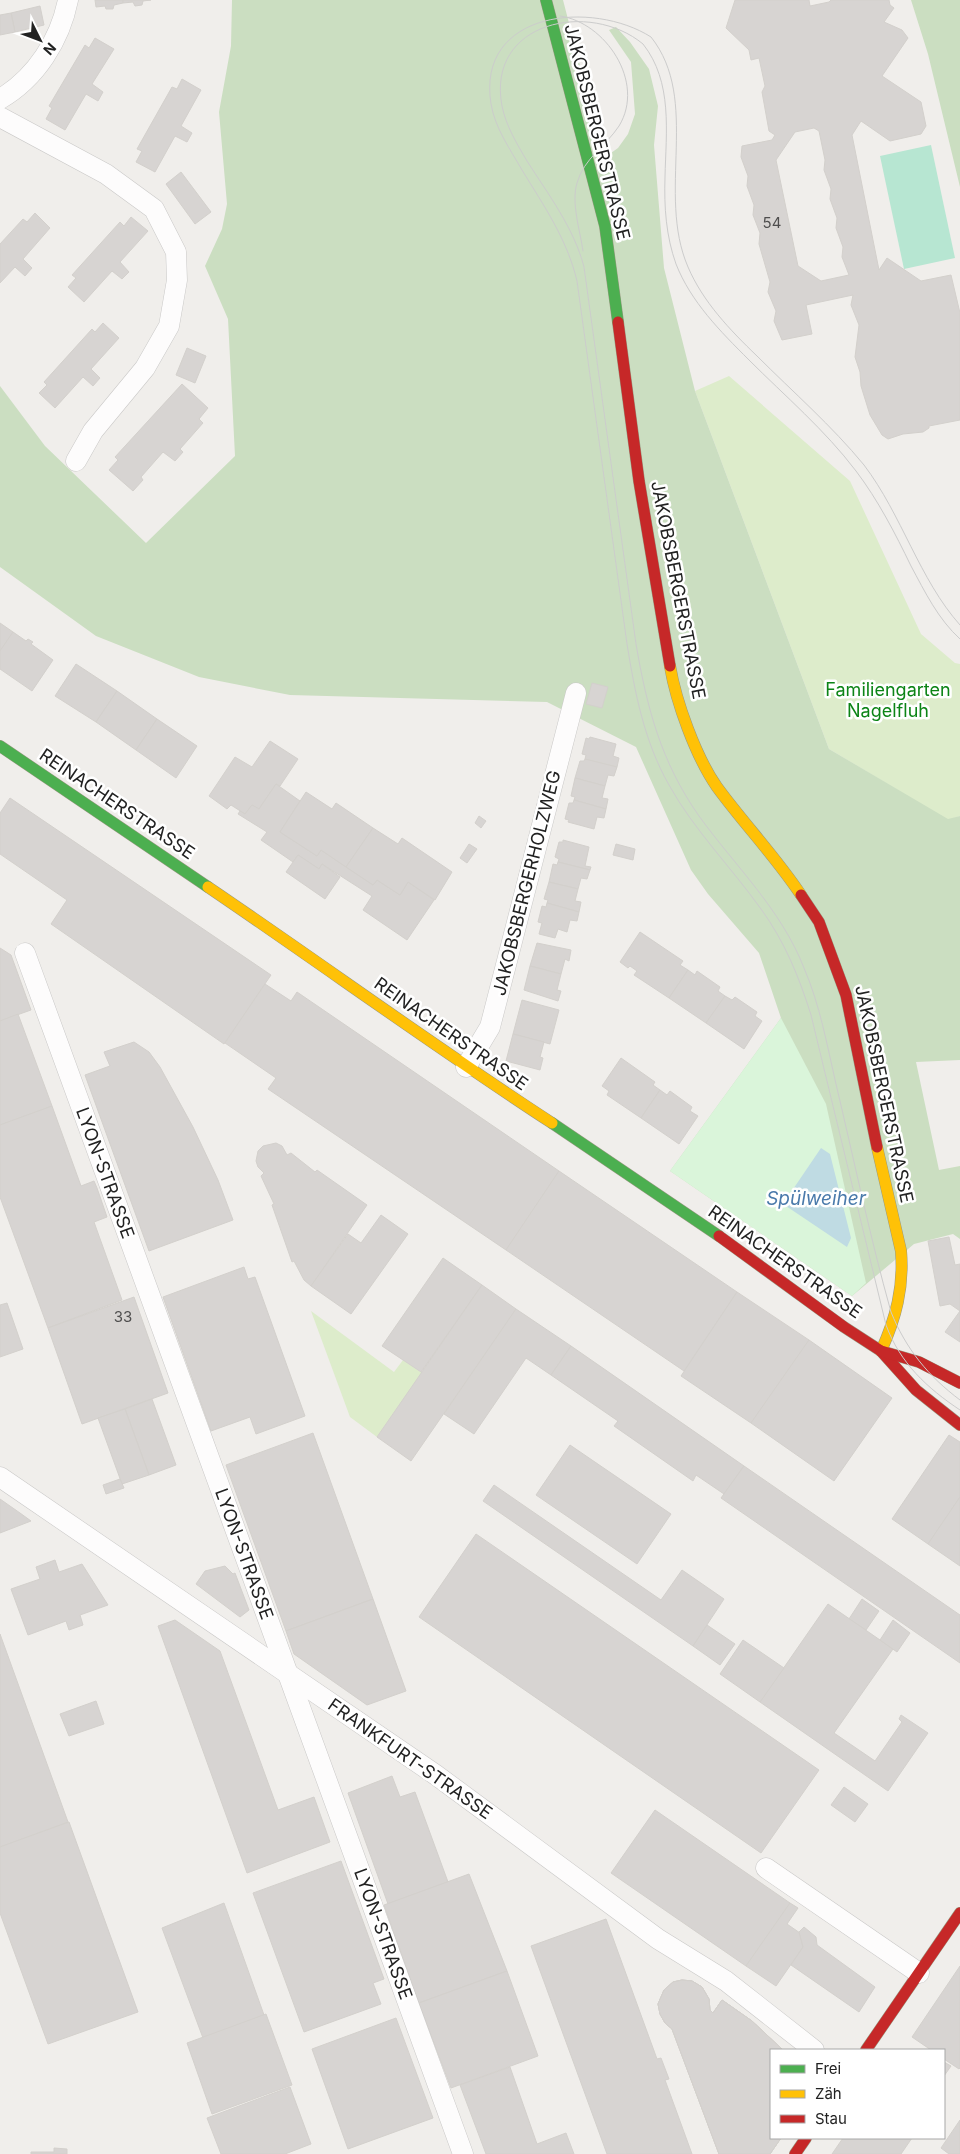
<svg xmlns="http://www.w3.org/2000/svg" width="960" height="2154" font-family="Inter,sans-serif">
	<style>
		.grass { fill: #ddeccb }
		.forest { fill: #cbdec1 }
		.park { fill: #daf5da }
		.pitch { fill: #b7e6d2 }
		.water { fill: #bfdbe3 }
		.building { fill: #d7d4d2; stroke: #d3d0cc; fill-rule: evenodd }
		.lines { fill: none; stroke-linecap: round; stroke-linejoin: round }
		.street-casing { stroke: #c9c8c7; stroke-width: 21 }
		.fast-casing { stroke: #999a82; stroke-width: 12 }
		.slow-casing { stroke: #999a82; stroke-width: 12 }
		.jam-casing { stroke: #999a82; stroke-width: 12 }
		.street { stroke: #fdfcfc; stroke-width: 20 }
		.fast { stroke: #4caf50; stroke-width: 11 }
		.slow { stroke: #ffc107; stroke-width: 11 }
		.jam { stroke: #c62828; stroke-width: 11 }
		.tram { stroke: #ccc; stroke-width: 1 }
		.labels { text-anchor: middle; stroke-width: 5; stroke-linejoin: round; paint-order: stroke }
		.number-label { font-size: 15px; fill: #4f4e4e }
		.street-label { font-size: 18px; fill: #222; stroke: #fff }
		.park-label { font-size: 18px; fill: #0c8416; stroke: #fff }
		.water-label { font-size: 19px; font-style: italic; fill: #4a7aab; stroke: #fff }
	</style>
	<rect width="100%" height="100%" fill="#f0eeeb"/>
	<g class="grass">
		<path d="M729 376 850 481 921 634 955 663 960 664V816L948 820 829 749 695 391Z"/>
		<path d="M311 1311 394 1372 403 1360 422 1373 377 1437 350 1417Z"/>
	</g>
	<g class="forest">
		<path d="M232 0H563L604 158 618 148 628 134 635 114 631 62 609 30 616 27 630 42 649 69 658 106 654 145 664 268 695 391 829 749 948 819 960 816V1060L916 1062 939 1170 960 1166V1239L953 1234 914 1244 852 1296 670 1171 781 1018 759 953 708 894 691 870 636 747 547 702 290 695 199 677 96 636 0 567V386L45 446 146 543 235 456 228 319 205 266 222 229 227 204 219 112 231 46Z"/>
		<path d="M911 0H960V187L928 54Z"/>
	</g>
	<path class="park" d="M781 1018 826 1104 866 1283 852 1296 670 1171Z"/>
	<path class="pitch" d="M931 145 955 258 904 269 880 156Z"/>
	<path class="water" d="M821 1148 830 1154 851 1238 847 1247 783 1204Z"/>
	<g class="building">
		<path d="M95 0H123V3L114 5 113 9H106L105 6 96 7Z"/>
		<path d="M123 0H151L143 1 142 5 135 6 133 2 123 3Z"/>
		<path d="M735 0H809L810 6 829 2 831 0H889L890 5 894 8 884 22 902 30 908 38 882 76 921 102 926 126 921 134 890 141 861 121 852 135 879 270 887 258 921 281 951 275 960 313V420L929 426V428L923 432 903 434 888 439 882 435 870 415 861 386 860 372 855 357 859 325 851 305 853 295 806 305 812 334 782 340 774 321 776 311 768 292 770 282 759 244 760 233 753 215 754 205 747 186 748 176 741 157 742 146 772 140 775 135 769 131 762 92 765 86 759 58 751 60 749 50 726 28ZM814 128 819 131 825 160 824 170 831 189 830 199 837 218 836 228 843 247 842 257 849 275 821 281 798 266 776 160 795 132Z"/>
		<path d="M40 6 44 25 15 32 11 13Z"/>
		<path d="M11 13 15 32 0 35V15Z"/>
		<path d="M95 38 114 49 92 84 103 92 98 101 86 94 65 130 46 119 52 108 49 106 85 45 89 48Z"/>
		<path d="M182 79 201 90 181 126 192 133 187 142 175 136 155 172 136 162 142 151 137 149 172 87 177 89Z"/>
		<path d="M181 172 211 212 195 224 166 184Z"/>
		<path d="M35 213 50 228 23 259 32 268 25 276 15 267 0 283V244L23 219 27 222Z"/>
		<path d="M131 217 148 231 120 262 129 272 122 279 112 271 84 302 68 287 76 278 72 275 120 222 124 226Z"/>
		<path d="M103 323 119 338 91 369 100 378 93 386 83 377 55 408 39 393 47 385 44 382 92 329 95 332Z"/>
		<path d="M187 348 206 356 195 383 176 375Z"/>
		<path d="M182 384 208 408 199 419 203 423 180 449 183 452 175 461 163 452 141 477 143 480 133 491 109 470 118 460 115 457Z"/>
		<path d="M0 623 13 632 0 651Z"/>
		<path d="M13 632 26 641 28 639 33 642 31 644 53 660 32 691 0 669V651Z"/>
		<path d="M76 664 117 691 96 722 55 696Z"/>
		<path d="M592 683 608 687 602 708 586 704Z"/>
		<path d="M117 691 157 719 136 750 96 722Z"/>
		<path d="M157 719 197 746 176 778 136 750Z"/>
		<path d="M590 737 616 744 613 756 619 758 617 767 585 759 586 755 582 754 586 738 589 739Z"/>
		<path d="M270 741 298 759 280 786 276 784 259 809 252 805 245 814 231 805 227 809 209 796 235 757 252 767Z"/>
		<path d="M585 759 617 767 614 776 608 775 605 786 575 778 580 761H584Z"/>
		<path d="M575 778 605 786 602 798 608 799 606 809 574 800 575 797 571 796Z"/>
		<path d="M276 784 300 801 280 832 317 856 321 850 373 885 377 880 400 895 408 882 434 900 407 940 363 910 372 896 322 864 319 869 298 855 293 862 261 840 267 832 238 814 240 811 245 814 252 805 259 809Z"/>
		<path d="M306 792 332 809 336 803 373 828 346 867 321 850 317 856 280 832Z"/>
		<path d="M10 798 271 975 224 1044 51 924 67 900 0 854V813Z"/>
		<path d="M574 800 606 809 604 818 597 817 594 829 568 822 569 820 565 819 569 803H573Z"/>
		<path d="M479 816 486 821 481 828 475 823Z"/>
		<path d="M373 828 398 844 402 838 452 872 435 900 408 882 400 895 377 880 373 885 346 867Z"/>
		<path d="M563 840 589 847 585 866 591 867 590 870 558 862 559 859 555 857 559 842H563Z"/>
		<path d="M469 844 477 849 467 863 460 858Z"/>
		<path d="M616 844 635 849 633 860 613 855Z"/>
		<path d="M298 855 319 869 322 864 340 877 325 899 286 872Z"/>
		<path d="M558 862 590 870 587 879 581 878 578 889 549 882 553 864 557 865Z"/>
		<path d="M549 882 578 889 575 901 581 902 579 912 547 903 548 900 544 899Z"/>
		<path d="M547 903 579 912 577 921 570 920 567 932 558 929 555 938 539 934 542 923 538 922 542 906 546 907Z"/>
		<path d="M640 932 683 961 680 965 688 970 669 998 634 975 637 971 630 966 628 968 620 962Z"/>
		<path d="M537 943 571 950 569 961 565 959 561 974 530 966Z"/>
		<path d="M0 948 11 955 31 1010 0 1021Z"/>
		<path d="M530 966 561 974 557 990 561 991 558 1001 524 990Z"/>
		<path d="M688 970 695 975 697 971 720 987 718 991 725 996 706 1023 669 998Z"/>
		<path d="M265 984 291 1001 297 992 559 1171 506 1250 268 1089 276 1078 225 1043Z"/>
		<path d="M725 996 732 1000 735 997 757 1012 755 1016 762 1021 744 1049 706 1023Z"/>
		<path d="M522 1000 559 1010 550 1044 513 1034Z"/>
		<path d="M18 1014 52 1106 0 1125V1021Z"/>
		<path d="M513 1034 544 1042 540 1057 543 1058 540 1070 506 1061Z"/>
		<path d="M134 1042 149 1052 160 1067 193 1127 218 1180 233 1220 149 1251 85 1075 110 1066 104 1052Z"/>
		<path d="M621 1058 655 1082 653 1085 660 1090 641 1118 607 1095 609 1091 602 1086Z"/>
		<path d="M660 1090 667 1095 670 1091 692 1107 690 1111 698 1116 679 1144 641 1118Z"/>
		<path d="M52 1106 81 1186 94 1181 97 1188 107 1217 94 1222 122 1300 48 1328 0 1197V1125Z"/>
		<path d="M276 1143 282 1146 287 1155 291 1153 315 1172 317 1170 367 1205 311 1286 304 1280 294 1261 292 1262 272 1205 274 1204 261 1176 264 1173 258 1167 256 1161 258 1151 263 1146Z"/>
		<path d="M559 1171 737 1292 684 1371 506 1250Z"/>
		<path d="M381 1215 408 1234 351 1314 311 1286 348 1234 361 1243Z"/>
		<path d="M949 1237 955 1265 960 1264V1311L950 1304 940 1306 928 1241Z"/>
		<path d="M443 1258 482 1285 421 1372 382 1346Z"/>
		<path d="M244 1267 248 1279 255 1277 305 1416 256 1434 250 1417 211 1431 163 1297Z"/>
		<path d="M482 1285 516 1309 411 1461 377 1437Z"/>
		<path d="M737 1292 809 1340 751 1423 681 1376Z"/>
		<path d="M134 1297 168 1393 82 1424 48 1328Z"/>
		<path d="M7 1303 23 1349 0 1357V1305Z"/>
		<path d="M516 1309 571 1346 551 1375 526 1358 474 1434 444 1414Z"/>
		<path d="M960 1311V1342L945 1332Z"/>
		<path d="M809 1340 892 1398 834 1481 751 1423Z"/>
		<path d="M571 1346 744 1466 724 1494 696 1475 693 1481 614 1426 618 1421 551 1375Z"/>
		<path d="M152 1399 176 1465 149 1475 125 1409Z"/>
		<path d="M125 1409 149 1475 122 1484 98 1418Z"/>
		<path d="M313 1433 373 1599 286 1631 226 1465Z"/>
		<path d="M949 1435 960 1442V1497L928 1544 892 1519Z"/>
		<path d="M570 1445 671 1514 637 1564 536 1495Z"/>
		<path d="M744 1466 960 1615V1663L721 1498Z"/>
		<path d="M120 1479 124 1488 106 1494 103 1485Z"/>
		<path d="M494 1485 661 1600 682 1570 724 1599 693 1646 483 1501Z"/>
		<path d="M960 1497V1566L928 1544Z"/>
		<path d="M0 1499 20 1513 31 1521 0 1533Z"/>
		<path d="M476 1534 819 1770 761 1853 419 1617Z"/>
		<path d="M55 1560 59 1572 82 1564 108 1605 80 1615 83 1625 69 1630 66 1621 28 1635 11 1589 40 1579 36 1567Z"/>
		<path d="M225 1566 233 1574 235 1573 249 1610 240 1617 196 1584 205 1571Z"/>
		<path d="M373 1599 406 1691 367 1705 294 1654 286 1631Z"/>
		<path d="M862 1599 879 1611 866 1630 849 1619Z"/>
		<path d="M828 1604 893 1649 834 1733 875 1761 902 1722 899 1719 901 1715 928 1733 888 1791 760 1702Z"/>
		<path d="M175 1620 220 1651 278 1810 314 1797 330 1842 247 1873 158 1626Z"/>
		<path d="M893 1620 910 1633 897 1652 880 1640Z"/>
		<path d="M707 1625 735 1644 720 1665 693 1646Z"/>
		<path d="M0 1634 68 1822 0 1847Z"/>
		<path d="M743 1640 784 1668 760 1702 720 1674Z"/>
		<path d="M96 1701 104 1724 69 1736 60 1714Z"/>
		<path d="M392 1776 400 1797 415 1792 448 1882 388 1904 348 1793Z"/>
		<path d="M844 1787 868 1804 855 1822 831 1805Z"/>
		<path d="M655 1810 790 1903 746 1966 611 1873Z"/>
		<path d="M69 1822 138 2012 48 2044 0 1913V1847Z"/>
		<path d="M341 1861 384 1979 373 1983 381 2004 304 2032 253 1893Z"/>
		<path d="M469 1874 507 1971 419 2003 384 1905Z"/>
		<path d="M224 1903 264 2015 203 2038 162 1928Z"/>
		<path d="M790 1903 798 1908 787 1924 800 1933 803 1947 776 1986 746 1966Z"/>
		<path d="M606 1919 657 2059 661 2058 669 2079 665 2080 692 2154H607L531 1946Z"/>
		<path d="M804 1927 816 1937 817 1945 875 1987 859 2012 791 1965 803 1947 799 1932Z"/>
		<path d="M960 1966V2068L959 2069 944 2059V2050H931L912 2037Z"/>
		<path d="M507 1971 538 2056 451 2088 419 2003Z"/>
		<path d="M682 1980 692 1981 702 1987 709 1999 710 2010 713 2013 722 2000 752 2021 783 2050H771V2138H781L770 2154H719L672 2029 665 2023 660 2014 658 2004 664 1990 673 1982Z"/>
		<path d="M682 1980 692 1981 702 1987 709 1999 710 2010 713 2013 722 2000 752 2021 783 2050H771V2138H781L770 2154H719L672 2029 665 2023 660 2014 658 2004 664 1990 673 1982ZM738 2064 765 2090 750 2111 732 2067Z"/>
		<path d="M682 1980 692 1981 702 1987 709 1999 710 2010 713 2013 722 2000 752 2021 783 2050H771V2138H781L770 2154H719L672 2029 665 2023 660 2014 658 2004 664 1990 673 1982Z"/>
		<path d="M266 2014 292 2085 212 2114 187 2043Z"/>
		<path d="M396 2018 433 2118 348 2149 312 2049Z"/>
		<path d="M944 2062 951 2066 944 2076Z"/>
		<path d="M510 2067 537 2144 566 2133 574 2154H486L460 2085Z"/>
		<path d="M290 2087 311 2144 285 2154H221L207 2118Z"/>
		<path d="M960 2120V2154H949L941 2148Z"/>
		<path d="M843 2138H912L901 2154H832Z"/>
		<path d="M54 2148 67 2149V2154H31V2152H54Z"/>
	</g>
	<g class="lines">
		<g class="street-casing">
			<g id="street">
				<path d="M0 99C36 78 60 40 68 0"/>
				<path d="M0 117 106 174 154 209 176 252 177 280 169 326 145 368 93 431 76 461"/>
				<path d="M25 953 463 2154"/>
				<path d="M466 1067 490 1027 576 693"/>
				<path d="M0 1477 436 1775 658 1939 726 1981 814 2050"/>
				<path d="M766 1868 919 1973"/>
			</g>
		</g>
		<g class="fast-casing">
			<g id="fast">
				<path d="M546 0 605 226 618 322"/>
				<path d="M0 746 208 887"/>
				<path d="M552 1123 719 1236"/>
			</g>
		</g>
		<g class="slow-casing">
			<g id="slow">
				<path d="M670 666C676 702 696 757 717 787 744 824 776 857 801 895"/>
				<path d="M208 887C323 965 435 1047 552 1123"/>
				<path d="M877 1147 901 1251C904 1287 896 1318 881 1351"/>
			</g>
		</g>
		<g class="jam-casing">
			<g id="jam">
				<path d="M618 322 639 481 670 666"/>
				<path d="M801 895 819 922 846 995 877 1147"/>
				<path d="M719 1236 844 1327 881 1351 916 1390 960 1425"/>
				<path d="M881 1351 919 1362 960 1383"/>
				<path d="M866 2050 960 1913"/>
				<path d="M795 2154 806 2138"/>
			</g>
		</g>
		<use href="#street" class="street"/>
		<use href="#fast" class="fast"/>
		<use href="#slow" class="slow"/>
		<use href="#jam" class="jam"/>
		<g class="tram">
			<path d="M560 16C605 22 646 82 619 126 606 146 584 158 577 183 571 203 580 230 583 251"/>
			<path d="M960 625C919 579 902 515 864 465 832 426 793 392 757 356 730 330 703 302 688 267 656 193 701 100 651 37 593 0 476 10 491 104 495 128 510 149 522 170 544 206 567 239 577 281L627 644C635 693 644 741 669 785 694 830 731 867 761 909 785 942 799 977 811 1015L886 1325C900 1363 927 1388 960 1410"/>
			<path d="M960 639C938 619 925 592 911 566 895 533 878 500 856 471 825 430 785 396 749 360 720 331 691 302 676 264 666 236 664 207 665 177 666 132 673 82 643 44 590 0 486 21 502 106 506 126 517 144 527 161 548 194 574 228 584 267L636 644C647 708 661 762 699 816 735 866 781 909 804 968 820 1005 827 1045 836 1084 854 1160 870 1237 891 1312 906 1349 928 1376 960 1400"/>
		</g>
	</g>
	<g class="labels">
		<g class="number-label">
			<text x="772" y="228">54</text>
			<text x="123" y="1322">33</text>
		</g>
		<g class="street-label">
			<text transform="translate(597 132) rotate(76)" y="6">JAKOBSBERGERSTRASSE</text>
			<text transform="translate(678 590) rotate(79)" y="6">JAKOBSBERGERSTRASSE</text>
			<text transform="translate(117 804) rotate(34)" y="6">REINACHERSTRASSE</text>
			<text transform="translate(527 883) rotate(-76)" y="6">JAKOBSBERGERHOLZWEG</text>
			<text transform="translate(451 1034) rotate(35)" y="6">REINACHERSTRASSE</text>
			<text transform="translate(884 1094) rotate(78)" y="6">JAKOBSBERGERSTRASSE</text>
			<text transform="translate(105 1173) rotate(70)" y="6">LYON-STRASSE</text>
			<text transform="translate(785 1262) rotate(35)" y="6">REINACHERSTRASSE</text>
			<text transform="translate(244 1554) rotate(70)" y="6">LYON-STRASSE</text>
			<text transform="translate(410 1759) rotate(35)" y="6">FRANKFURT-STRASSE</text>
			<text transform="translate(383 1934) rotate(70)" y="6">LYON-STRASSE</text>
		</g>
		<g class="park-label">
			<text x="888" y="696">Familiengarten<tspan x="888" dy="21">Nagelfluh</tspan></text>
		</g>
		<g class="water-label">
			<text x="816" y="1205">Spülweiher</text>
		</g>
	</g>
	<rect x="770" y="2049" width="175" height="90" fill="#ffffff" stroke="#a7a7a7"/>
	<rect x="780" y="2065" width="25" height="8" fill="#4caf50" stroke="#a7a7a7"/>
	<text x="815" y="2074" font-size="15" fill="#222222">Frei</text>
	<rect x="780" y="2090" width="25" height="8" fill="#ffc107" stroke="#a7a7a7"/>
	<text x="815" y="2099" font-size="15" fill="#222222">Zäh</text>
	<rect x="780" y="2115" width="25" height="8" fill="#c62828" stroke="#a7a7a7"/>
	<text x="815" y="2124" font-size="15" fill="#222222">Stau</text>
	<g transform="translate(40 40) rotate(132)" stroke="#ffffff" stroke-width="4" paint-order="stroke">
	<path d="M0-4L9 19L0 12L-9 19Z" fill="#222222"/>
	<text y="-8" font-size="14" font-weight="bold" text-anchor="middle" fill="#222222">N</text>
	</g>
</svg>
